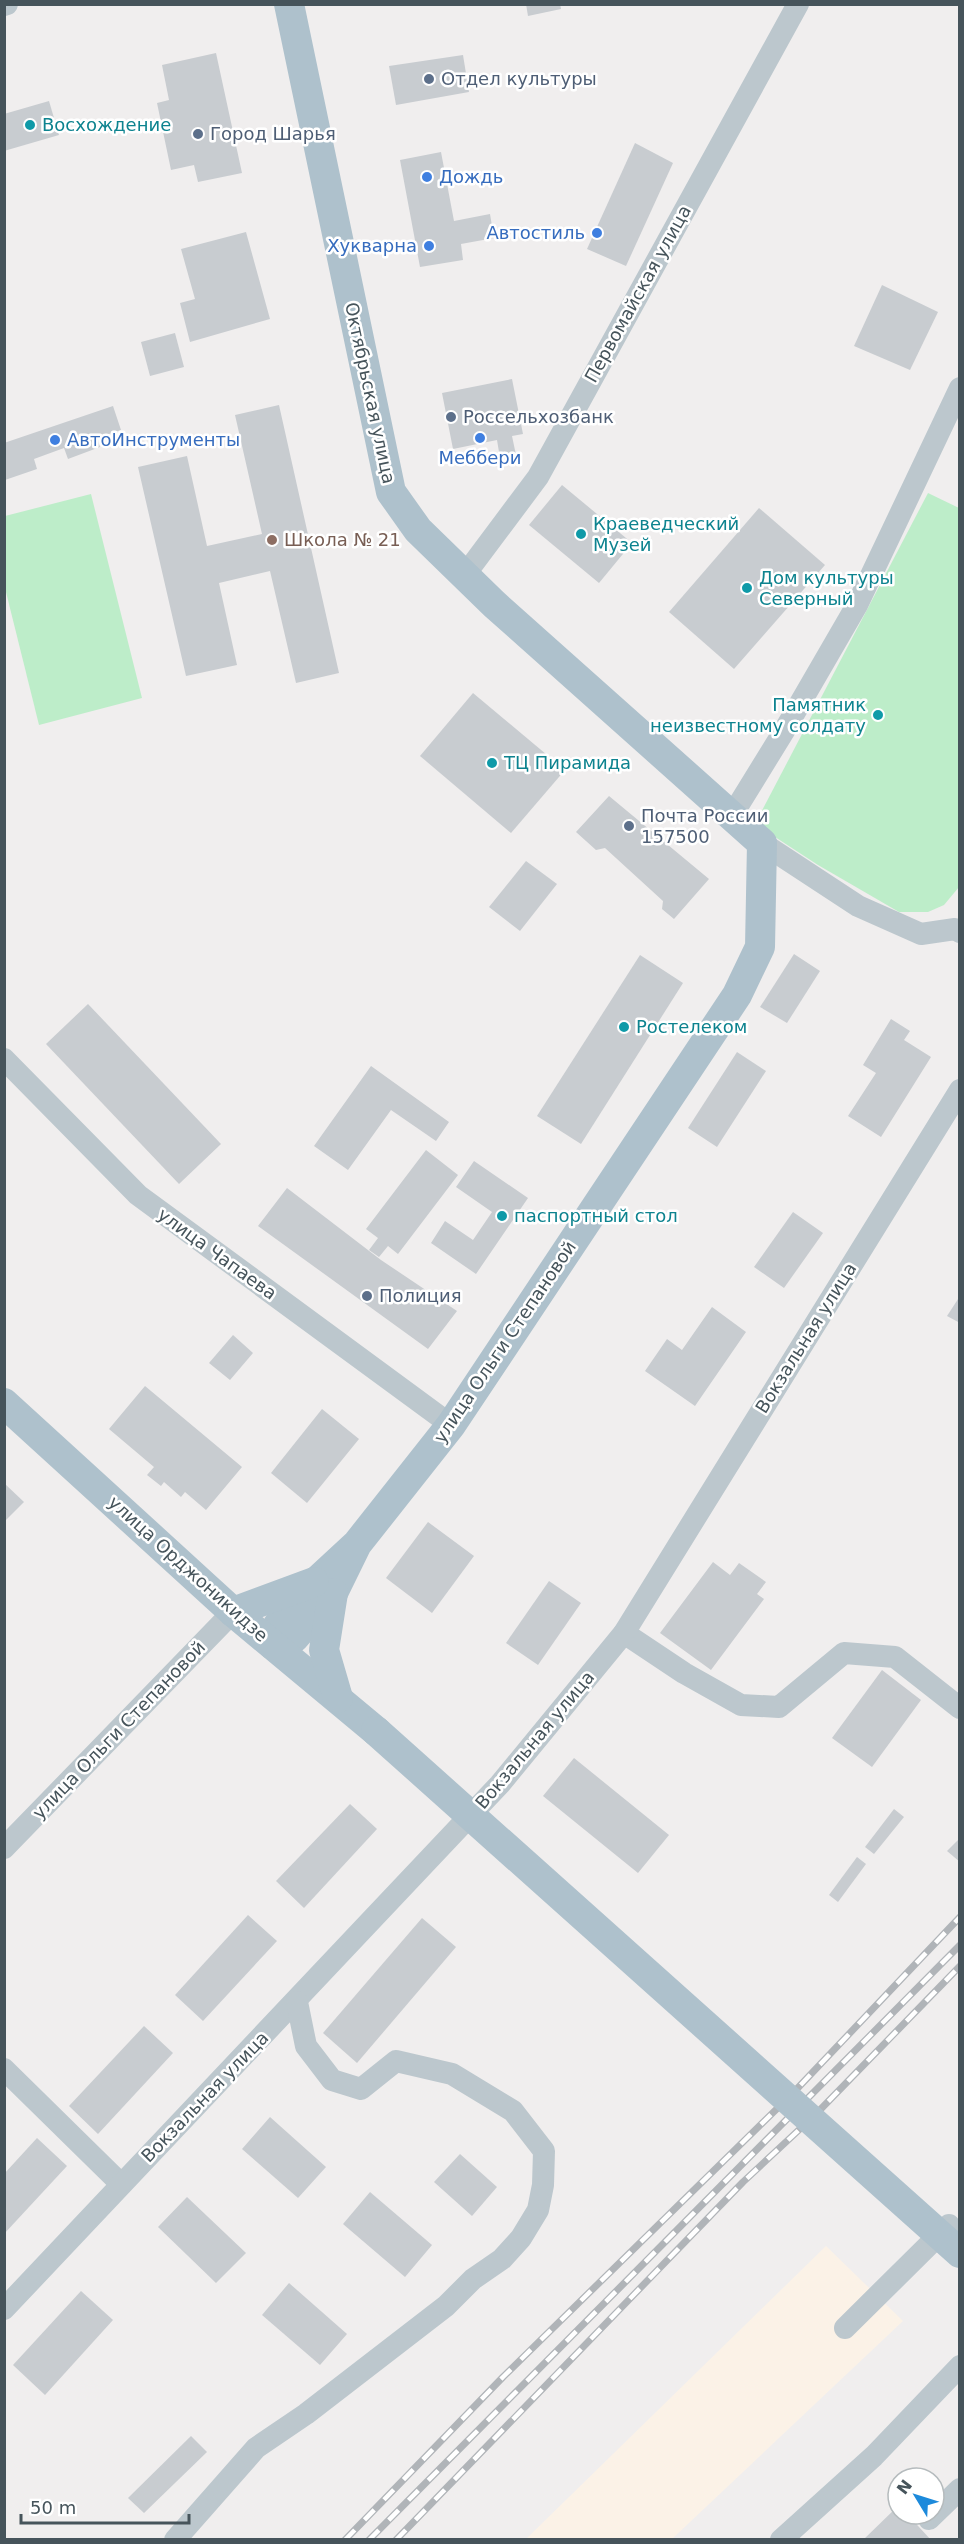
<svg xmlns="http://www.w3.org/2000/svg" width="964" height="2544" font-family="'DejaVu Sans',sans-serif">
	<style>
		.commercial { fill: #fbf2e7 }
		.green { fill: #bdedc9 }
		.building { fill: #c8ccd0 }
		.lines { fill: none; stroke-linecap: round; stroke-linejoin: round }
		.minor { stroke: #bcc7cd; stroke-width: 22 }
		.major { stroke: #aec1cc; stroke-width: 30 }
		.rail-casing { stroke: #b0b4b8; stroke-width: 7 }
		.rail { stroke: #fff; stroke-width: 4.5; stroke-dasharray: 14; stroke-linecap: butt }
		.major-bridge { stroke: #aec1cc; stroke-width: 30 }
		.service-dot { fill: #5c6f8a; stroke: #fff; stroke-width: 2 }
		.culture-dot { fill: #0f9aa8; stroke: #fff; stroke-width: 2 }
		.shop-dot { fill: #3f7fe0; stroke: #fff; stroke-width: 2 }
		.education-dot { fill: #8d6e63; stroke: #fff; stroke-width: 2 }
		.labels { text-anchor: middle; stroke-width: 5; stroke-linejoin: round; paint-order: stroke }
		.service-label { font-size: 18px; fill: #4e5e75; stroke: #fff; text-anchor: start }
		.culture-label { font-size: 18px; fill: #0d838f; stroke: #fff; text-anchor: start }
		.shop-label { font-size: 18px; fill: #366cbe; stroke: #fff; text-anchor: start }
		.street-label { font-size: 18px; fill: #46545b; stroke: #fff }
		.education-label { font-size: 18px; fill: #785e54; stroke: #fff; text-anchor: start }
	</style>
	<rect width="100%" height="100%" fill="#f0eeee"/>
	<path class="commercial" d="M826 2246 903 2321 672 2539 525 2540Z"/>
	<g class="green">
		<path d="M928 493 959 508V887L944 905 928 912H899L818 865 755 824Z"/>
		<path d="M91 494 142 698 39 725 5 588V516Z"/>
	</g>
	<g class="building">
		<path d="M526 4H560L561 9 528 16Z"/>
		<path d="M216 53 242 173 198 182 194 165 171 170 157 103 169 100 162 65Z"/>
		<path d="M463 55 469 92 396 105 389 66Z"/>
		<path d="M49 101 59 135 4 151V114Z"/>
		<path d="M635 143 673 163 626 266 587 249Z"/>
		<path d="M441 152 454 221 490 214 494 238 461 244 463 260 420 267 400 160Z"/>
		<path d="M246 232 270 319 190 342 180 303 195 299 181 249Z"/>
		<path d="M882 285 938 312 910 370 854 346Z"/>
		<path d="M175 333 184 367 150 376 141 342Z"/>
		<path d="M512 379 523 434 512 436 516 455 500 458 497 440 453 449 442 393Z"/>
		<path d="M279 405 339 673 296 683 270 571 219 583 237 665 186 676 138 467 187 456 207 546 262 534 235 415Z"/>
		<path d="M113 406 121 430 97 438 100 447 68 459 64 448 34 459 37 469 5 480 4 443Z"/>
		<path d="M562 485 632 543 599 583 529 525Z"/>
		<path d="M759 508 825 565 734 669 669 612Z"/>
		<path d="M473 693 565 770 511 833 420 756Z"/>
		<path d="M609 796 709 879 674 919 662 909 663 901 605 848 596 850 576 832Z"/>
		<path d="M526 861 557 884 520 931 489 907Z"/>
		<path d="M794 954 820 971 787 1023 760 1007Z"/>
		<path d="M640 955 683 983 581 1144 537 1116Z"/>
		<path d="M88 1004 221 1144 179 1184 46 1044Z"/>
		<path d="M891 1019 910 1031 904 1040 931 1057 881 1137 848 1116 876 1073 863 1065Z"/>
		<path d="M737 1052 766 1071 717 1147 688 1128Z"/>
		<path d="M371 1066 449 1122 436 1141 391 1110 348 1170 314 1146Z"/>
		<path d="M426 1150 458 1175 398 1254 388 1246 379 1257 369 1250 378 1238 366 1229Z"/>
		<path d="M474 1161 528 1198 476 1274 431 1243 445 1221 473 1240 492 1212 456 1187Z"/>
		<path d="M287 1188 381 1260 457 1311 428 1349 258 1226Z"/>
		<path d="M793 1212 823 1233 784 1288 754 1267Z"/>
		<path d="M960 1296V1323L947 1316Z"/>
		<path d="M712 1307 746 1332 695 1406 645 1371 667 1339 682 1350Z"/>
		<path d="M233 1335 253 1353 230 1380 209 1363Z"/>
		<path d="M145 1386 242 1467 206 1510 185 1492 181 1497 164 1482 161 1486 147 1475 154 1467 109 1429Z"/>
		<path d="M322 1409 359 1439 307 1503 271 1473Z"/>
		<path d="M4 1483 24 1502 4 1522Z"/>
		<path d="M428 1522 474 1556 432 1613 386 1578Z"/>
		<path d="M713 1562 730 1575 739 1563 766 1582 757 1594 764 1599 711 1670 660 1633Z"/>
		<path d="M549 1581 581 1603 538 1665 506 1643Z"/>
		<path d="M882 1670 921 1700 872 1767 832 1738Z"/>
		<path d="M574 1758 669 1835 638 1873 543 1796Z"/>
		<path d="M350 1804 377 1829 304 1908 276 1881Z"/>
		<path d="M894 1809 904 1817 874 1854 865 1847Z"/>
		<path d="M960 1838V1862L947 1851Z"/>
		<path d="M857 1857 866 1864 838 1902 829 1895Z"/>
		<path d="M248 1915 277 1941 203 2021 175 1995Z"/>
		<path d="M422 1918 456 1947 357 2063 323 2033Z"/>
		<path d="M144 2026 173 2053 98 2134 69 2106Z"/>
		<path d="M270 2117 326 2167 298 2198 242 2149Z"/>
		<path d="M37 2138 67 2166 4 2234V2174Z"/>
		<path d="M460 2154 497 2187 472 2216 434 2182Z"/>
		<path d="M370 2192 432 2245 405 2277 343 2224Z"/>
		<path d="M187 2197 246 2253 216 2283 158 2227Z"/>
		<path d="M289 2283 347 2334 320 2365 262 2315Z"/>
		<path d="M81 2291 113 2320 45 2395 13 2365Z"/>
		<path d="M191 2436 207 2452 144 2513 128 2498Z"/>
		<path d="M898 2506V2514H907L931 2540H863Z"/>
	</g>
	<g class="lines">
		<g class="minor">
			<path d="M4 5 7 4"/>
			<path d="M464 576 538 477 798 4"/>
			<path d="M731 817 784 731 857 605 960 388"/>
			<path d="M762 843 858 906 921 934 955 929 960 932"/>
			<path d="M4 1059 138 1195 451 1425"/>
			<path d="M624 1633 684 1673 741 1705 779 1707 844 1653 895 1657 960 1708"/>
			<path d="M4 1848 233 1612"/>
			<path d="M4 2069 121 2184"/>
			<path d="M4 2309 500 1784 624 1633 960 1090"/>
			<path d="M845 2328 949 2225"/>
			<path d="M929 2519 960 2489"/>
			<path d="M175 2540 256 2448 306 2414 446 2306 473 2279 502 2259 521 2238 538 2210 543 2185 544 2151 513 2111 452 2074 396 2061 361 2089 332 2080 306 2046 297 2002"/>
			<path d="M781 2540 874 2456 960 2366"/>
		</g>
		<g class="major">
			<path d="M289 4 391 492 418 530 494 604 762 843 760 947 737 995 451 1425 357 1544 317 1581 278 1625 273 1645 294 1638 333 1593 357 1544"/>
			<path d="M4 1403 233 1612 376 1731"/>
			<path d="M333 1593 324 1650 338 1698"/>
			<path d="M233 1612 314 1582"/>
		</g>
		<g class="rail-casing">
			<g id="rail">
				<path d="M345 2540 503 2377 793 2093 960 1917"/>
				<path d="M369 2540 960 1945"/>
				<path d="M396 2540 743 2182 816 2114 960 1966"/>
			</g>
		</g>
		<use href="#rail" class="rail"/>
		<path class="major-bridge" d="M376 1731 960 2253"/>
	</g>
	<g class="service-dot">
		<circle cx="429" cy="79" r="6"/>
		<circle cx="198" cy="134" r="6"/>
		<circle cx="451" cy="417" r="6"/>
		<circle cx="629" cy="826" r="6"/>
		<circle cx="367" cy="1296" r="6"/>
	</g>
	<g class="culture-dot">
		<circle cx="30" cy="125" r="6"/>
		<circle cx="581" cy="534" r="6"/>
		<circle cx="747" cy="588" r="6"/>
		<circle cx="878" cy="715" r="6"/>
		<circle cx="492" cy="763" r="6"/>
		<circle cx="624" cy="1027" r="6"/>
		<circle cx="502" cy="1216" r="6"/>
	</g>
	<g class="shop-dot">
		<circle cx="427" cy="177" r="6"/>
		<circle cx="597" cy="233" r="6"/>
		<circle cx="429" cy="246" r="6"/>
		<circle cx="480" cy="438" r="6"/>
		<circle cx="55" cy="440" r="6"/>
	</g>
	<circle class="education-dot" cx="272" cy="540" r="6"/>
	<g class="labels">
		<g class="service-label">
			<text x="441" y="85">Отдел культуры</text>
			<text x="210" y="140">Город Шарья</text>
			<text x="463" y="423">Россельхозбанк</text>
			<text x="641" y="822">Почта России<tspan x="641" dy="21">157500</tspan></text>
			<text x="379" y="1302">Полиция</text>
		</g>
		<g class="culture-label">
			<text x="42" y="131">Восхождение</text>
			<text x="593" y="530">Краеведческий<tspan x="593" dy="21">Музей</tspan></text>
			<text x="759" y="584">Дом культуры<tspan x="759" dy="21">Северный</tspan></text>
			<text x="866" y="711" text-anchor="end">Памятник<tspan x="866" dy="21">неизвестному солдату</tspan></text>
			<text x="504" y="769">ТЦ Пирамида</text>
			<text x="636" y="1033">Ростелеком</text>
			<text x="514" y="1222">паспортный стол</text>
		</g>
		<g class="shop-label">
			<text x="439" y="183">Дождь</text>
			<text x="585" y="239" text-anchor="end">Автостиль</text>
			<text x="417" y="252" text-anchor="end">Хукварна</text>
			<text x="67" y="446">АвтоИнструменты</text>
			<text x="480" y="464" text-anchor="middle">Меббери</text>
		</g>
		<g class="street-label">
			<text transform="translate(638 294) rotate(-61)" y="6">Первомайская улица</text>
			<text transform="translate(370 393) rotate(78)" y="6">Октябрьская улица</text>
			<text transform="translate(217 1254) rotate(36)" y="6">улица Чапаева</text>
			<text transform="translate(806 1338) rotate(-58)" y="6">Вокзальная улица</text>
			<text transform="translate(505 1342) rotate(-56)" y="6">улица Ольги Степановой</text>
			<text transform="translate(188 1569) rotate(42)" y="6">улица Орджоникидзе</text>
			<text transform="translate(119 1730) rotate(-46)" y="6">улица Ольги Степановой</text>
			<text transform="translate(535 1740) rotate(-50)" y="6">Вокзальная улица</text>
			<text transform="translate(205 2097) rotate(-46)" y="6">Вокзальная улица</text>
		</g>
		<g class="education-label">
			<text x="284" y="546">Школа № 21</text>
		</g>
	</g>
	<rect width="964" height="2544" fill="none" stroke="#46545b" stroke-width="12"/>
	<g transform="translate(916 2496) rotate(308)"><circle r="28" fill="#ffffff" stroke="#b5bbbd" stroke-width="1.5"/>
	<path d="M0-4.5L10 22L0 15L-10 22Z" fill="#1d8adb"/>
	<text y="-9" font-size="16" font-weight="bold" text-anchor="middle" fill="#46545b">N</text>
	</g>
	<path d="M21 2514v9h168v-9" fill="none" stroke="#46545b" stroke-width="3"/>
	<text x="30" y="2514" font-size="18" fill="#46545b" stroke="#ffffff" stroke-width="4.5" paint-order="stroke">50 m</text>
</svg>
